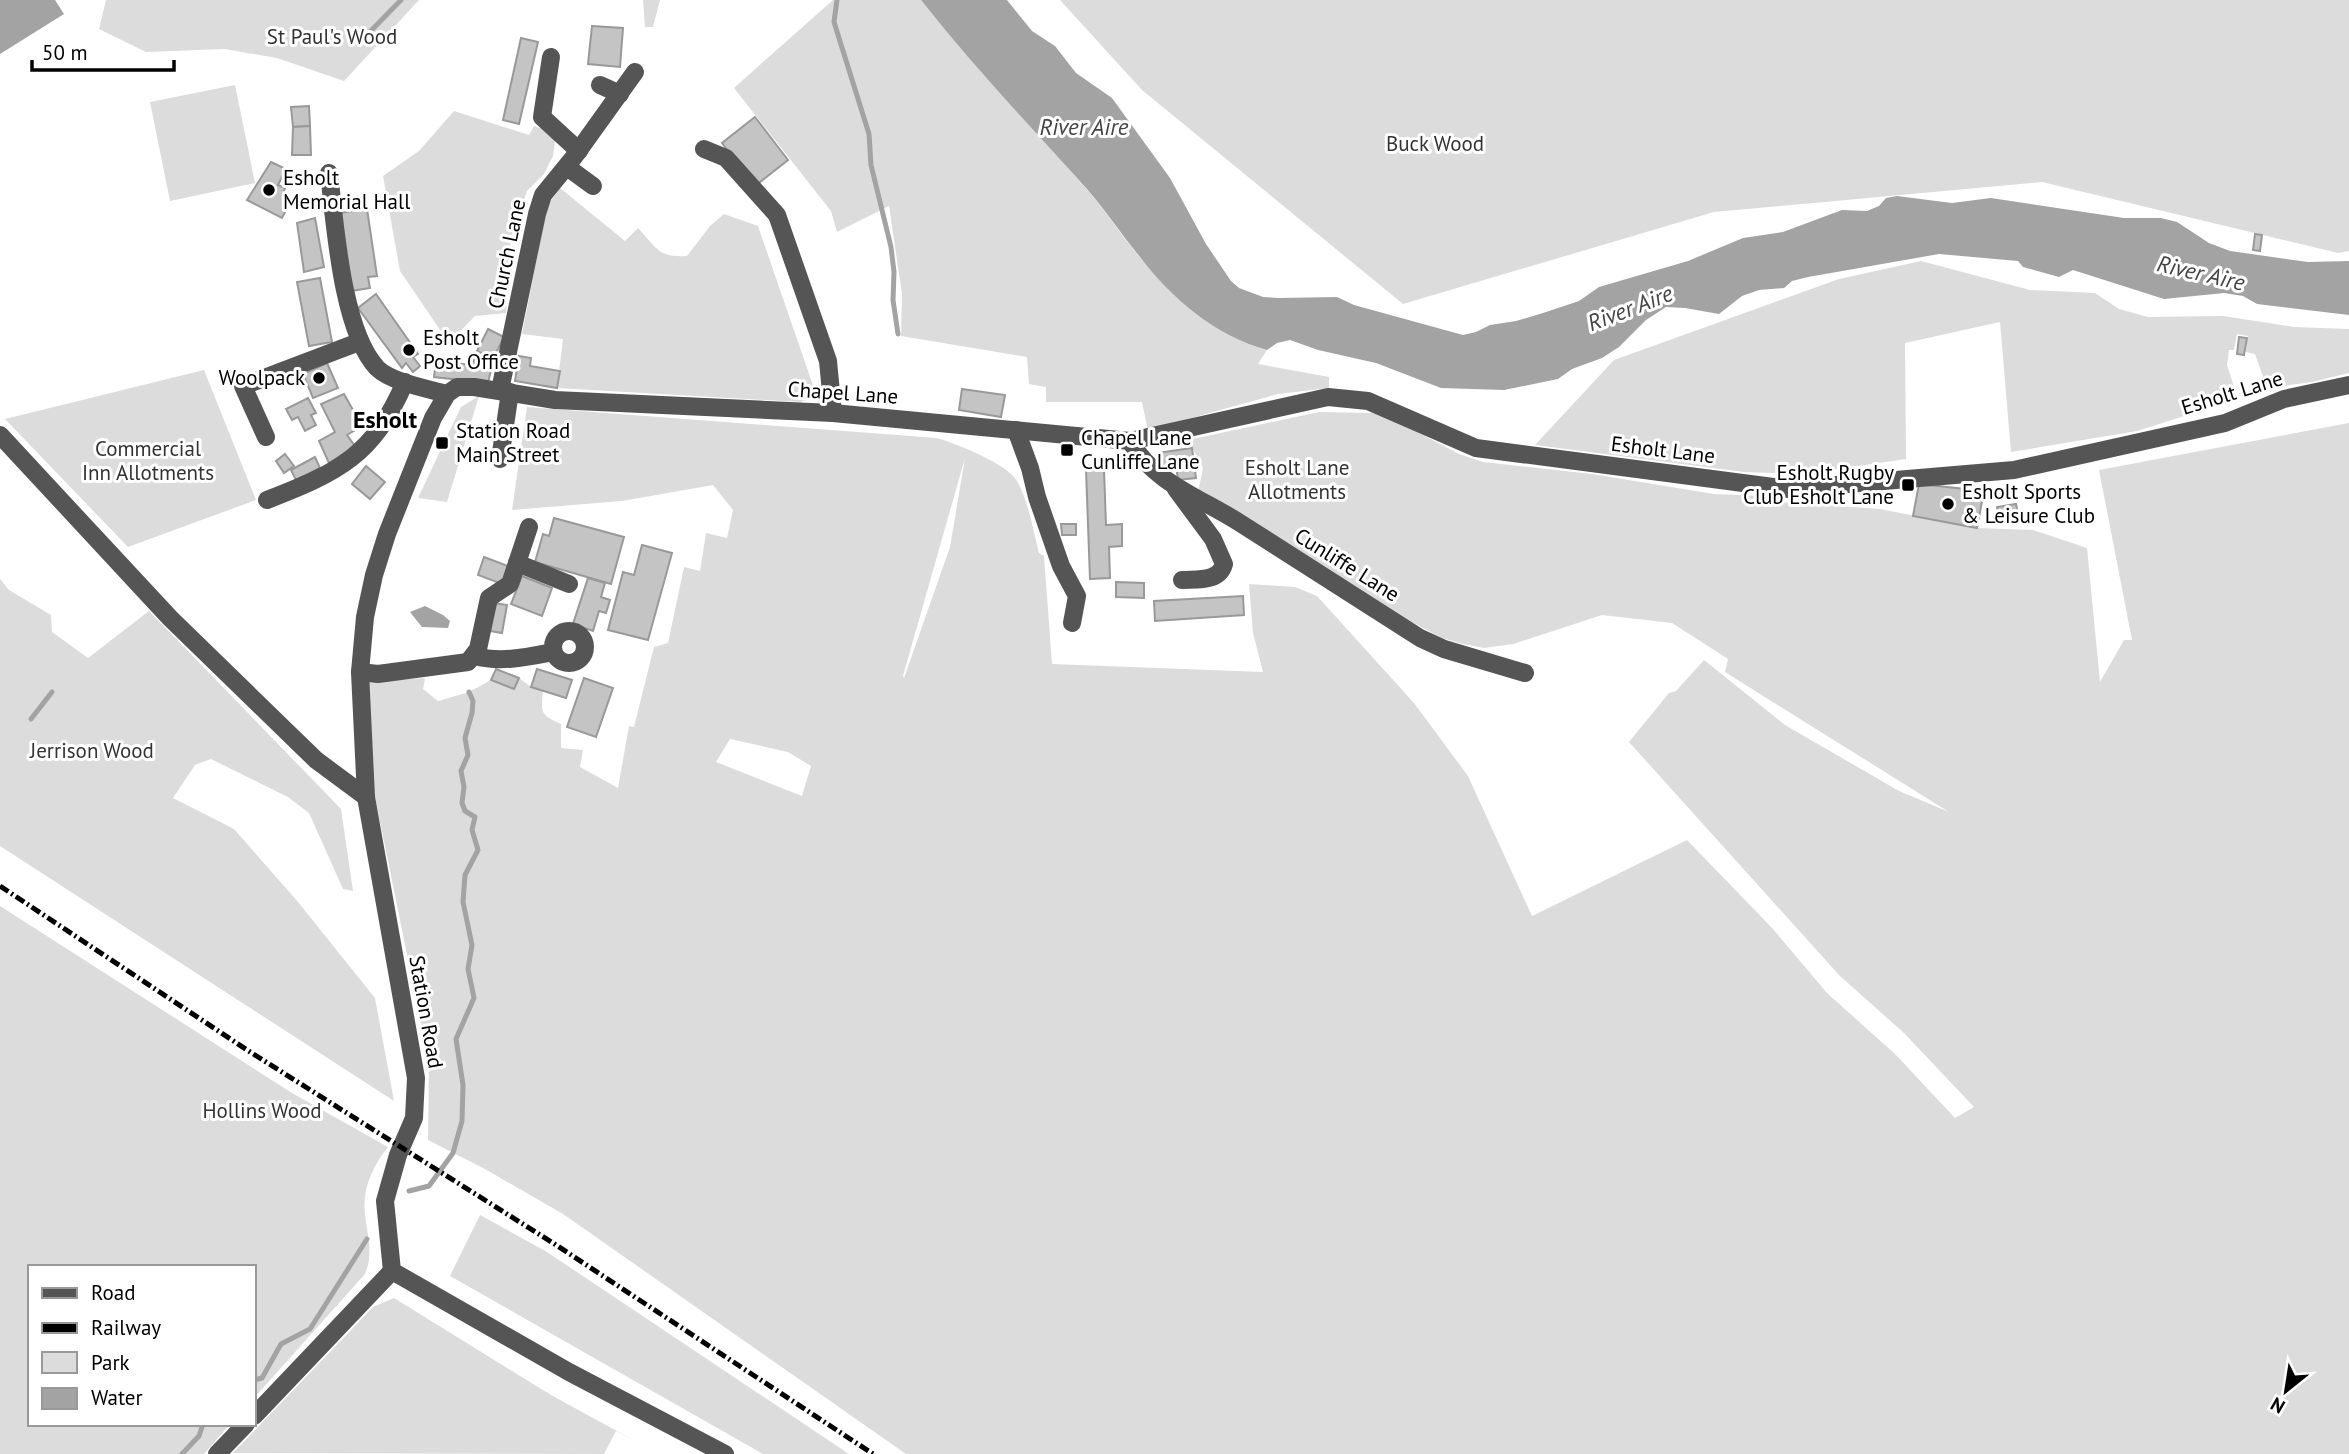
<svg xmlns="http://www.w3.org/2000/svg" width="2349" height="1454" font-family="'PT Sans',sans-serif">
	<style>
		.green { fill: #dcdcdc; fill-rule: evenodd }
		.water { fill: #a3a3a3 }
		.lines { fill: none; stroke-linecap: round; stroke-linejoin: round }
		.stream { stroke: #a3a3a3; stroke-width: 5 }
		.building { fill: #c4c4c4; stroke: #999; stroke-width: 2 }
		.minor { stroke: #555; stroke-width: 18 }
		.rail { stroke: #000; stroke-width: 5; stroke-dasharray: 10 3.5 2 3.5; stroke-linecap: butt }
		.poi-dot { fill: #000; stroke: #fff; stroke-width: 2.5 }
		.labels { text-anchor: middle; stroke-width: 6; stroke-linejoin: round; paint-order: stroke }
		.park-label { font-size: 21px; fill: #333; stroke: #fff }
		.poi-label { font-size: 21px; fill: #000; stroke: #fff; text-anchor: start }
		.street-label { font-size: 21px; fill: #000; stroke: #fff }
		.water-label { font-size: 23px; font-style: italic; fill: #444; stroke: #fff }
		.quarter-label { font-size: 24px; font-weight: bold; fill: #000; stroke: #fff }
	</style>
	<rect width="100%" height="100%" fill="#fff"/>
	<g class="green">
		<path d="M106 0H419L344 81 277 58 224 49 146 52 99 29Z"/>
		<path d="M643 0H660L653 27H645Z"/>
		<path d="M833 0H921C972 64 1029 124 1083 185 1105 209 1122 237 1143 261 1177 299 1218 337 1267 350L1258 364 1329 377V388L1278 394 1148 430 1142 402H1046V387L1029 384 1027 357 901 336 902 294 889 206 837 232 831 211 734 88Z"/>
		<path d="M1060 0H2349V251L2338 253 2042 182 1714 212 1403 304 1142 90Z"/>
		<path d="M235 85 255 183 170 201 150 102Z"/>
		<path d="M454 111 529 135 534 126 556 134 553 156 544 174 527 191 511 237 506 313 475 316 449 343 400 271 383 176 419 151Z"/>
		<path d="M560 188 625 241 638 228C656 247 658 258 687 256L710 226 724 214 758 226 817 397 800 402 557 388 563 339 522 334 544 222 550 202Z"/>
		<path d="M1921 261 2030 290 2095 293 2119 309 2148 317 2223 316 2294 327 2349 329V373L2312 382 2267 388 2255 354 2246 352 2248 336 2237 334 2234 350H2229L2227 365 2238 399 2137 431 2011 452 2000 322 1905 343 1906 459 1804 474 1744 472 1535 445 1614 360 1839 279Z"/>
		<path d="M204 370 256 500 128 547 5 419Z"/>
		<path d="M479 396 447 502 418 498 461 407Z"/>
		<path d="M527 407 937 438C957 444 1006 463 1017 481 1029 503 1033 530 1039 553L1044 556 1052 664 1263 672 1253 633 1249 584 1295 587 1317 596 1414 703 1468 776 1532 916 1687 840 1773 929 1827 993 1895 1054 1955 1118 1974 1107 1904 1033 1840 976 1629 742 1669 693 1676 691 1704 660 1785 725 1899 791 1949 812 1725 672 1728 659 1672 623 1602 615 1513 644 1484 648 1463 644 1442 638 1379 605 1198 492 1203 468 1188 440 1319 412 1373 413 1410 428 1459 454 1483 462 1592 474 1714 494 1762 496 1767 501 1880 509 1977 528 2033 530 2087 548 2100 682 2124 640H2132L2099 470 2349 423V1454H906L563 1214 485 1169 428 1140 429 1063 372 782 369 682 425 678 423 689 438 701 469 692 491 680 514 689 519 678 531 687 543 690C541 713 540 715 561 724V748L583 750 580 767 618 788 629 726 634 727 654 647 668 643 684 567 700 571 706 533 727 538 733 510 713 485 622 501 512 510ZM965 458 950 547 904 678 903 676ZM730 739 788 752 811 766 802 796 716 762Z"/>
		<path d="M0 579 9 590 51 615 52 632 88 658 149 611 341 809 353 891 343 889 309 813 288 797 211 759 195 765 173 798 234 829 298 902 375 998 394 1101 0 846Z"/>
		<path d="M0 906 292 1093 388 1147C373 1166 362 1188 365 1214 367 1235 374 1253 365 1274L254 1398V1267H30V1424H230L204 1454H0Z"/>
		<path d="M480 1215 547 1252 849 1454H763L450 1276Z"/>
		<path d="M394 1298 551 1395 637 1442 616 1431 604 1454 233 1453 373 1307Z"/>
	</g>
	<g class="water">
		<path d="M0 0H55L64 14 0 54Z"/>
		<path d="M921 0H1007L1032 31 1055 46 1076 73 1112 98 1170 178 1206 244 1231 281 1239 288 1263 297 1279 298 1337 297 1354 305 1463 335 1476 332 1490 325 1516 321 1543 313 1579 301 1599 287 1688 261 1743 238 1783 232 1842 210 1867 211 1879 206 1886 198 1897 196 1952 203 1991 198 2124 218H2161L2177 222 2209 243 2230 251 2308 262 2349 261V315L2257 304 2243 296 2224 293 2164 299 2073 270 2059 277 2023 267 2018 261 1939 254 1808 277 1792 281 1784 288 1759 290 1742 296 1719 314 1685 308 1666 307 1646 320 1619 347 1602 358 1572 369 1558 379 1504 390 1441 388 1376 363 1318 350 1290 340 1277 343 1267 350C1216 336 1172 299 1140 257 1122 235 1106 211 1087 189 1031 127 973 66 921 0Z"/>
		<path d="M425 606 443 615 450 621 448 628 422 627 410 612Z"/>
	</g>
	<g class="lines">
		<g class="stream">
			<path d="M837 0 834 22 869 134 871 165 891 247 894 272 893 300 898 334"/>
			<path d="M362 40 401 0"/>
			<path d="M31 719 52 692"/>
			<path d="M409 1191 429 1186 453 1153 462 1121 463 1085 456 1039 474 998 468 969 472 945 463 902 465 875 478 850 472 830 475 817 465 811 462 803 464 787 461 771 468 755 465 738 472 713 473 701 469 692"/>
			<path d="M254 1380 262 1378 281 1344 310 1329 367 1239"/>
			<path d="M182 1454 199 1436 203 1424"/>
		</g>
	</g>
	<g class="building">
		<path d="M592 26 623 28 620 67 588 64Z"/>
		<path d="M521 38 538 42 519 124 503 120Z"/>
		<path d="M309 106 310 126 293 127 291 107Z"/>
		<path d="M755 117 788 160 755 186 722 143Z"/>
		<path d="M310 126 311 155H292L293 127Z"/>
		<path d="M271 162 286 169 278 185 285 188 283 194 292 199 282 218 247 200Z"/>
		<path d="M367 209 377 276 368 277 370 288 351 291 339 213Z"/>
		<path d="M315 218 324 267 304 272 297 223Z"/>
		<path d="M2255 234 2262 235 2260 251 2253 250Z"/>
		<path d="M320 278 332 342 309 346 297 282Z"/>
		<path d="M376 294 418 354 413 357 420 366 413 372 406 363 402 368 358 308Z"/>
		<path d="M488 329 504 337 493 359 477 351Z"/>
		<path d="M2239 337 2247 338 2244 355 2237 354Z"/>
		<path d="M475 356 493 362 488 383 434 377 436 361 472 365Z"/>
		<path d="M519 356 531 358 530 366 560 371 557 388 515 381Z"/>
		<path d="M327 363 338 388 313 398 303 374Z"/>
		<path d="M962 389 1005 395 1001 417 959 410Z"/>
		<path d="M344 394 362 426 347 435 355 446 329 463 319 441 335 432 321 404Z"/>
		<path d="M308 398 316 413 311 415 316 425 305 431 298 417 292 420 286 409Z"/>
		<path d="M1192 448 1196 478 1178 480 1176 465 1159 467 1157 453Z"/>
		<path d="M285 454 294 466 284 473 276 461Z"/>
		<path d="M315 457 320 468 296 480 291 470Z"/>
		<path d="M366 466 385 482 370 499 352 484Z"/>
		<path d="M1086 470H1104L1106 525 1122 524V546L1109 547 1110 578 1090 579Z"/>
		<path d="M1919 484 1984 491 1977 528 1913 516Z"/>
		<path d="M2016 504 2018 514 1999 517 1997 507Z"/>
		<path d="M554 518 624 537 611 584 535 562 543 534 549 536Z"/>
		<path d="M1061 524H1076V535H1062Z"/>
		<path d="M642 545 672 553 648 640 608 630 623 572 634 575Z"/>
		<path d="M484 557 508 566 502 584 478 575Z"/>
		<path d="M522 576 552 588 542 616 511 604Z"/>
		<path d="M588 578 605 583 601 597 610 600 606 613 599 611 593 631 573 624Z"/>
		<path d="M1116 582 1144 583V598L1116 597Z"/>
		<path d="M1243 596 1244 615 1155 621 1154 601Z"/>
		<path d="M494 603 507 605 502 633 490 631Z"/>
		<path d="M496 669 519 678 514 689 491 680Z"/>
		<path d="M537 669 572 680 566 698 531 687Z"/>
		<path d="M584 678 613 688 596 737 567 727Z"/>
	</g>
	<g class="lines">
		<g class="minor">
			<path d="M551 57 542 117 579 151"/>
			<path d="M600 85 620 94"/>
			<path d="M704 149 726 158 777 215 828 361 833 413"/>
			<path d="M567 167 593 186"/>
			<path d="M329 173C335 224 342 331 377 368 391 382 428 389 447 394"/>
			<path d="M500 390 537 214 543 195 574 157 635 72"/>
			<path d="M1016 430 1030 468 1037 497 1061 566 1077 596 1072 623"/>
			<path d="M0 435 170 618 316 760 366 797"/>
			<path d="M266 437 243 386 359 342"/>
			<path d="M1130 441C1154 483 1201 498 1240 523 1300 561 1360 599 1420 638L1444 649 1525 673"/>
			<path d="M500 459 510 392"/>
			<path d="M1176 489 1213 539 1224 564C1219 582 1198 579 1182 580"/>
			<path d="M267 500C339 472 373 456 405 382"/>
			<path d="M517 563 569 584"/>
			<circle cx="569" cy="647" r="16"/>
			<path d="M475 656C501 663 527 657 553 652"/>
			<path d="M360 672 378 674 468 662 478 649 489 598 510 584 529 527"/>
			<path d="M254 1416 392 1271"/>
			<path d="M217 1454 246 1424"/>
			<path d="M725 1454 569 1372 392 1271 385 1201 398 1155 414 1118 416 1078 366 797 360 672 365 617 374 575 387 534 433 418 447 394 457 387H474L555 400 833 413 1130 441 1328 397 1368 401 1476 448 1789 489 2014 470 2225 423 2284 399 2349 385"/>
		</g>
		<path class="rail" d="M0 886 247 1050 553 1243 873 1454"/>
	</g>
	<g class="poi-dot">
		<circle cx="269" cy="190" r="7"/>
		<circle cx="409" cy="350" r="7"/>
		<circle cx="319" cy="378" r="7"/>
		<rect x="435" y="436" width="14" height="14" rx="3.5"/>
		<rect x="1060" y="443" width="14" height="14" rx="3.5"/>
		<rect x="1901" y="478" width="14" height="14" rx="3.5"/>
		<circle cx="1948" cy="504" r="7"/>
	</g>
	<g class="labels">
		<g class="park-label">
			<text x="332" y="44">St Paul's Wood</text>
			<text x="1435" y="151">Buck Wood</text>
			<text x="148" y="456">Commercial<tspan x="148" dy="24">Inn Allotments</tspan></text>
			<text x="1297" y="475">Esholt Lane<tspan x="1297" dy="24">Allotments</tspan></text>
			<text x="92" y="758">Jerrison Wood</text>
			<text x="262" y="1118">Hollins Wood</text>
		</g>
		<g class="poi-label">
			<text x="283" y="185">Esholt<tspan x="283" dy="24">Memorial Hall</tspan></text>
			<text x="423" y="345">Esholt<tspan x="423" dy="24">Post Office</tspan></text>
			<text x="305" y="385" text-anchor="end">Woolpack</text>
			<text x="456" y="438">Station Road<tspan x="456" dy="24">Main Street</tspan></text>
			<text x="1081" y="445">Chapel Lane<tspan x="1081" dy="24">Cunliffe Lane</tspan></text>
			<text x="1894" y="480" text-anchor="end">Esholt Rugby<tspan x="1894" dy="24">Club Esholt Lane</tspan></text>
			<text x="1962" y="499">Esholt Sports<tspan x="1962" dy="24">&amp; Leisure Club</tspan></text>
		</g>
		<g class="street-label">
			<text transform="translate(507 254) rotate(-78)" y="7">Church Lane</text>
			<text transform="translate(843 393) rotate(4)" y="7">Chapel Lane</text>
			<text transform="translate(2232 393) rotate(-17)" y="7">Esholt Lane</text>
			<text transform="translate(1663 450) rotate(7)" y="7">Esholt Lane</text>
			<text transform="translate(1347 565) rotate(32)" y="7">Cunliffe Lane</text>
			<text transform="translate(426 1012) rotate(80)" y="7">Station Road</text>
		</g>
		<g class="water-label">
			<text x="1084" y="135">River Aire</text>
			<text transform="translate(2201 273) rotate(13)" y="8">River Aire</text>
			<text transform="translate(1630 308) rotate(-21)" y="8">River Aire</text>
		</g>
		<g class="quarter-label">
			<text x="385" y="428">Esholt</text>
		</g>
	</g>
	<rect x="28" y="1265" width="228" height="161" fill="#ffffff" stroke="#999999" stroke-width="2"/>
	<rect x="42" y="1288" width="35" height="10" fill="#555555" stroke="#999999" stroke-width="2"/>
	<text x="91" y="1300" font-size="21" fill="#000000">Road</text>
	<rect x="42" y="1323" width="35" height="10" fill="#000000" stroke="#999999" stroke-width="2"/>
	<text x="91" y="1335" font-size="21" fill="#000000">Railway</text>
	<rect x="42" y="1352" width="35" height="21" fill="#dcdcdc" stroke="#999999" stroke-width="2"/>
	<text x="91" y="1370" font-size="21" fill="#000000">Park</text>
	<rect x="42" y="1388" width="35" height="21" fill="#a3a3a3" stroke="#999999" stroke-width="2"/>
	<text x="91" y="1405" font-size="21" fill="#000000">Water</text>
	<g transform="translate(2286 1391) rotate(210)" stroke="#ffffff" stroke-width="5" paint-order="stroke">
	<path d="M0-5L12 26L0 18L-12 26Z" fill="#000000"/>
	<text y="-10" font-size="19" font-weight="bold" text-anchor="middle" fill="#000000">N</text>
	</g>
	<path d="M32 60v10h142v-10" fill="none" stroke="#000000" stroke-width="3.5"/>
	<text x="42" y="60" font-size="21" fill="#000000" stroke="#ffffff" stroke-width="5" paint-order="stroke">50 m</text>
</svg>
